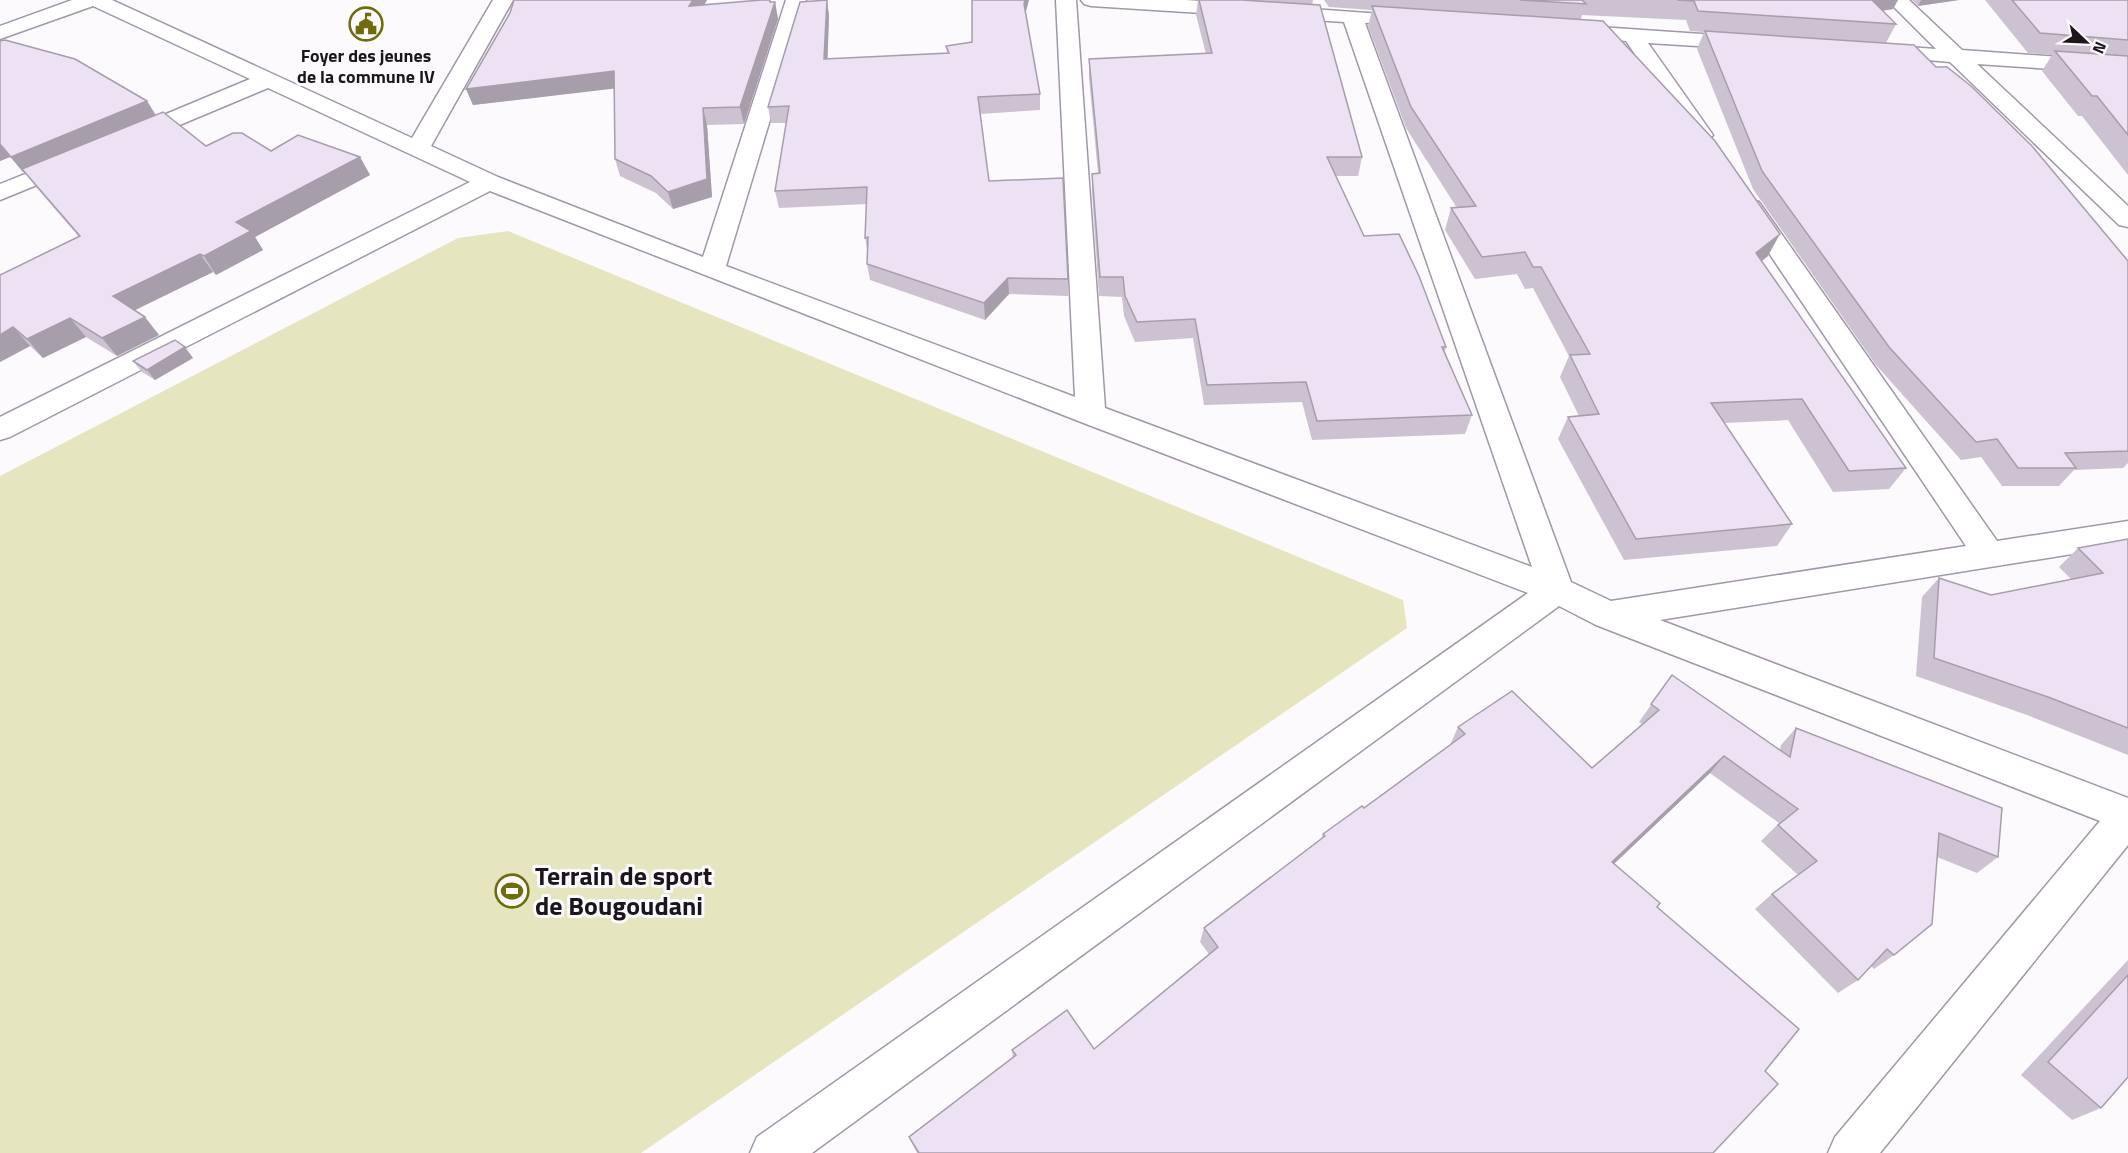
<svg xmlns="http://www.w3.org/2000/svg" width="2128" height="1153" font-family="'Titillium Web',sans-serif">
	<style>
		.green { fill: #e5e5c0 }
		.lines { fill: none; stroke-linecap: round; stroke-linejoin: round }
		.minor-casing { stroke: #a197a8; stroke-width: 3 }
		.minor { fill: #fff; fill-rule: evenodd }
		.wall { fill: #ccc2d2 }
		.shaded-wall { fill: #a69eab }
		.building { fill: #ede1f4; stroke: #a69eab; stroke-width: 1.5 }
		.labels { text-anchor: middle; stroke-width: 6; stroke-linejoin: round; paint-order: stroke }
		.far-poi-label { font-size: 18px; font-weight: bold; fill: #1a161c; stroke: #fcfafd }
		.near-poi-label { font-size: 26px; font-weight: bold; fill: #1a161c; stroke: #fcfafd; text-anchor: start }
	</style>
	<rect width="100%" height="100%" fill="#fcfafd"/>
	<path class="green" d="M508 231 1403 600 1407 628 641 1153H0V476L458 238Z"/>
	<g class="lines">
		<g class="minor-casing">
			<g id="minor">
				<path d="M72 0H112L412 138 493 0H513L431 146 498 177 703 257 786 0H806L726 266 1075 397 1056 0H1076L1105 408 1532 567 1344 22 1091 6 1084 4 1081 0H1186L1382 14 1385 18 1382 22 1365 23 1571 582 1611 601 1966 546 1738 207 1741 202 1750 200 1759 202 1997 541 2128 521V545L1660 620 2128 798V845L1880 1153H1828L1835 1137 2100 821 1596 625 1559 606 812 1153H750L757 1137 1528 593 1081 422 490 191 10 437 0 440V417L470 182 268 88 139 142 131 144 123 142 119 137 123 132 250 79 93 6 0 39V26Z"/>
				<path d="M1887 0H1909L1962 50 2128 62V74L1977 64 2128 206V227L2119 225 1950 62 1871 55 1867 51 1871 47 1878 45 1936 49Z"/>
				<path d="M1570 25 1746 37 1753 39 1756 43 1753 47 1746 49 1648 43 1713 135 1709 140 1701 142 1693 140 1626 41 1563 35 1560 31 1563 27Z"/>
				<path d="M73 155 81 157 85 162 81 167 0 200V184Z"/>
			</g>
		</g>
		<use href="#minor" class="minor"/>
	</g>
	<g class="wall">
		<path d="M514 0H707L704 5 775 2 778 19 744 124 707 125 712 197 673 209 656 193 620 176 615 159 614 88 473 105 466 89 510 13Z"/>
		<path d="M827 0 829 16 827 59 947 53 946 46 972 42 1025 14 1040 94V110L980 114 989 181 1068 279V296L1009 294 985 320 870 280 867 264 868 254 865 238 867 204 779 208 775 191 786 123H771L768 107Z"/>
		<path d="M1198 0H1313L1312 5 1362 157 1358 176H1336L1364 236 1446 347 1445 352 1472 415 1465 434 1312 440 1302 402 1204 405 1193 338 1135 342 1124 316 1122 297 1099 296 1092 193V174L1098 173 1089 78V59L1206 54 1196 15Z"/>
		<path d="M1324 0H1898L1893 9 1883 11 1896 24 1886 43 2128 261V463L2123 468 2074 470 2059 486H2002L1981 457 1961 460 1876 365 1753 189 1697 49 1704 32 1690 31 1686 20 1582 15 1581 19 1768 256 1762 261 1906 468 1889 489 1833 492 1788 420 1724 423 1792 524 1777 546 1624 560 1558 439 1568 417 1579 416 1560 377 1569 356 1533 288 1525 289 1517 274 1475 279 1445 230 1451 208H1457L1406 128 1368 26 1372 10 1329 7Z"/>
		<path d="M1912 0H1959L1918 6Z"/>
		<path d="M1985 0H2128V175L2082 116H2078L2042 71 2052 55 2028 53Z"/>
		<path d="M0 41 147 101 156 115 206 146 360 157 370 175 255 237 263 250 216 275 213 272 135 310 159 335 117 356 86 337 43 358 30 346 0 362V275L79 237 36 187 24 171 23 172 10 157 0 161Z"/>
		<path d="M193 358 155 380 142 372 133 361Z"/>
		<path d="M2128 539V755L2027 715 1916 676 1922 597 1939 578 1991 595 2071 579 2059 567 2078 548Z"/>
		<path d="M1672 675 1780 750 1781 745 1796 728 1998 857 1977 873 1937 857 1894 955 1874 969 1871 966 1858 980 1838 993 1755 909 1772 894 1798 875 1761 841 1779 823 1710 773 1614 864 1657 907 1765 1071 1713 1153H917L909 1137 1013 1058 1012 1050 1094 1049 1209 954 1200 942 1204 928 1321 839 1323 834 1364 808 1450 745 1458 727 1592 768 1642 724 1639 722Z"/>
		<path d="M2128 960V1077L2101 1108 2072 1120 2021 1075Z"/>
	</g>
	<g class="shaded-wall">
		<path d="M693 0H707L693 23 689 6Z"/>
		<path d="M827 0 829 16 827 76 824 59Z"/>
		<path d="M1025 0H1029L1024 19V4Z"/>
		<path d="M1864 0H1898L1893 9 1857 14Z"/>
		<path d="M1921 0H1959L1918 6Z"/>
		<path d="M775 2 778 19 744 124 740 107Z"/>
		<path d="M614 71 619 88 473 105 466 89Z"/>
		<path d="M147 101 156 116 23 172 11 157Z"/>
		<path d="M703 108 707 125 712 197 673 209 668 192Z"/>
		<path d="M0 144 10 157 0 161Z"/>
		<path d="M360 157 370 175 255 237 263 250 216 275 204 256 236 222Z"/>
		<path d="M1780 234 1768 256 1744 275 1756 253Z"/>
		<path d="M200 254 213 272 127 314 113 296Z"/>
		<path d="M1008 278 1009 294 985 320 984 303Z"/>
		<path d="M145 317 159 335 117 356 102 338Z"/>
		<path d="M70 318 86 337 43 358 27 339Z"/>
		<path d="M13 327 30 346 0 362V335Z"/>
		<path d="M185 347 193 358 155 380 147 370Z"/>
		<path d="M1724 756 1710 773 1599 878 1612 862Z"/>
	</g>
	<g class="building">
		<path d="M514 0H693L689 6 761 0H770V2H775L740 107 703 108 707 179 668 192 651 176 615 159 614 71 466 89 510 13Z"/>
		<path d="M827 0 824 59 949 53 946 46 972 42V0H1025L1024 4 1040 94 978 97 989 181 1063 178 1068 279 1008 278 984 303 867 264 868 237 865 238 867 187 775 191 789 106 768 107 800 2Z"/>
		<path d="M1199 0H1242L1320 5 1362 157H1327L1364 236 1399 234 1419 276 1446 347H1442L1472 415 1317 421 1306 382 1207 385 1195 319 1137 322 1125 296 1123 277H1100L1092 174 1100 173 1089 59 1212 53Z"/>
		<path d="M1520 0H1582L1586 4Z"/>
		<path d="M1677 0H1872L1896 24 1698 11 1694 1Z"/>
		<path d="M2012 0H2128V40L2040 33Z"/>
		<path d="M1372 6 1603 21 1715 141 1780 234 1756 253 1906 468 1849 471 1802 399 1711 403 1792 524 1636 539 1568 417 1599 414 1570 355 1590 354 1541 267H1533L1525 252 1482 257 1451 208 1476 206 1411 107Z"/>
		<path d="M1705 31 1914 45 1936 67H1947L1971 86 2032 146 2128 261V451L2065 453 2076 468H2018L1997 439 1976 442 1889 347 1762 171Z"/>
		<path d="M5 40 75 59 147 101 11 157 0 144V41Z"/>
		<path d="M2055 51 2128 56V135L2097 96H2092Z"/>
		<path d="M163 112 206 146 233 133H242L271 151 298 135 360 157 236 222 251 231 204 256 200 254 113 296 145 317 102 338 70 318 27 339 13 327 0 335V275L80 236 22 169Z"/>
		<path d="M175 340 185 347 147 370 133 361Z"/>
		<path d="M2128 539V728L2048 697 1934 658 1939 578 1991 595 2103 573 2078 548Z"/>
		<path d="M1672 675 1790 757 1796 728 2002 808 1998 857 1939 833 1932 924 1894 955 1887 949 1858 980 1772 894 1817 861 1778 825 1798 809 1724 756 1612 862 1660 903 1657 907 1799 1029 1765 1071 1778 1084 1713 1153H919L909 1137 1016 1055 1012 1050 1067 1010 1094 1049 1218 947 1204 928 1325 836 1323 834 1362 806 1364 808 1465 734 1458 727 1512 691 1592 768 1659 710 1651 704Z"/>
		<path d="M2128 975V1077L2101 1108 2048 1062Z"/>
	</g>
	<defs>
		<g id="civic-ring" transform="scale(1.725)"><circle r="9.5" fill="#fcfafd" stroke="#6f6c0b" stroke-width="1.5"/><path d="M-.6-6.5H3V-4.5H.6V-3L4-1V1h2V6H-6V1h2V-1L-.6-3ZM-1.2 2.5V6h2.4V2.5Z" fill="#6f6c0b"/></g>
		<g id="stadium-ring" transform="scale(1.725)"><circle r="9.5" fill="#fcfafd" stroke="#6f6c0b" stroke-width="1.5"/><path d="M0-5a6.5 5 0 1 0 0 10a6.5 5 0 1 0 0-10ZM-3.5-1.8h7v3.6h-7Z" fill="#6f6c0b"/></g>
	</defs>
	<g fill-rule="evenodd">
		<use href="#civic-ring" x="366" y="24"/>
		<use href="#stadium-ring" x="512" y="891"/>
	</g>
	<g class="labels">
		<g class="far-poi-label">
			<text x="366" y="62">Foyer des jeunes<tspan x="366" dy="21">de la commune IV</tspan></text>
		</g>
		<g class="near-poi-label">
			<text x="535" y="885">Terrain de sport<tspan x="535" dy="30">de Bougoudani</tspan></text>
		</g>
	</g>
	<g transform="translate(2086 42) rotate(113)" stroke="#fcfafd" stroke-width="4.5" paint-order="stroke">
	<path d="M0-4.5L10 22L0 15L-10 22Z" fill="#1a161c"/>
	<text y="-9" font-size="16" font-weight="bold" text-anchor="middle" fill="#1a161c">N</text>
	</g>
</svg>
